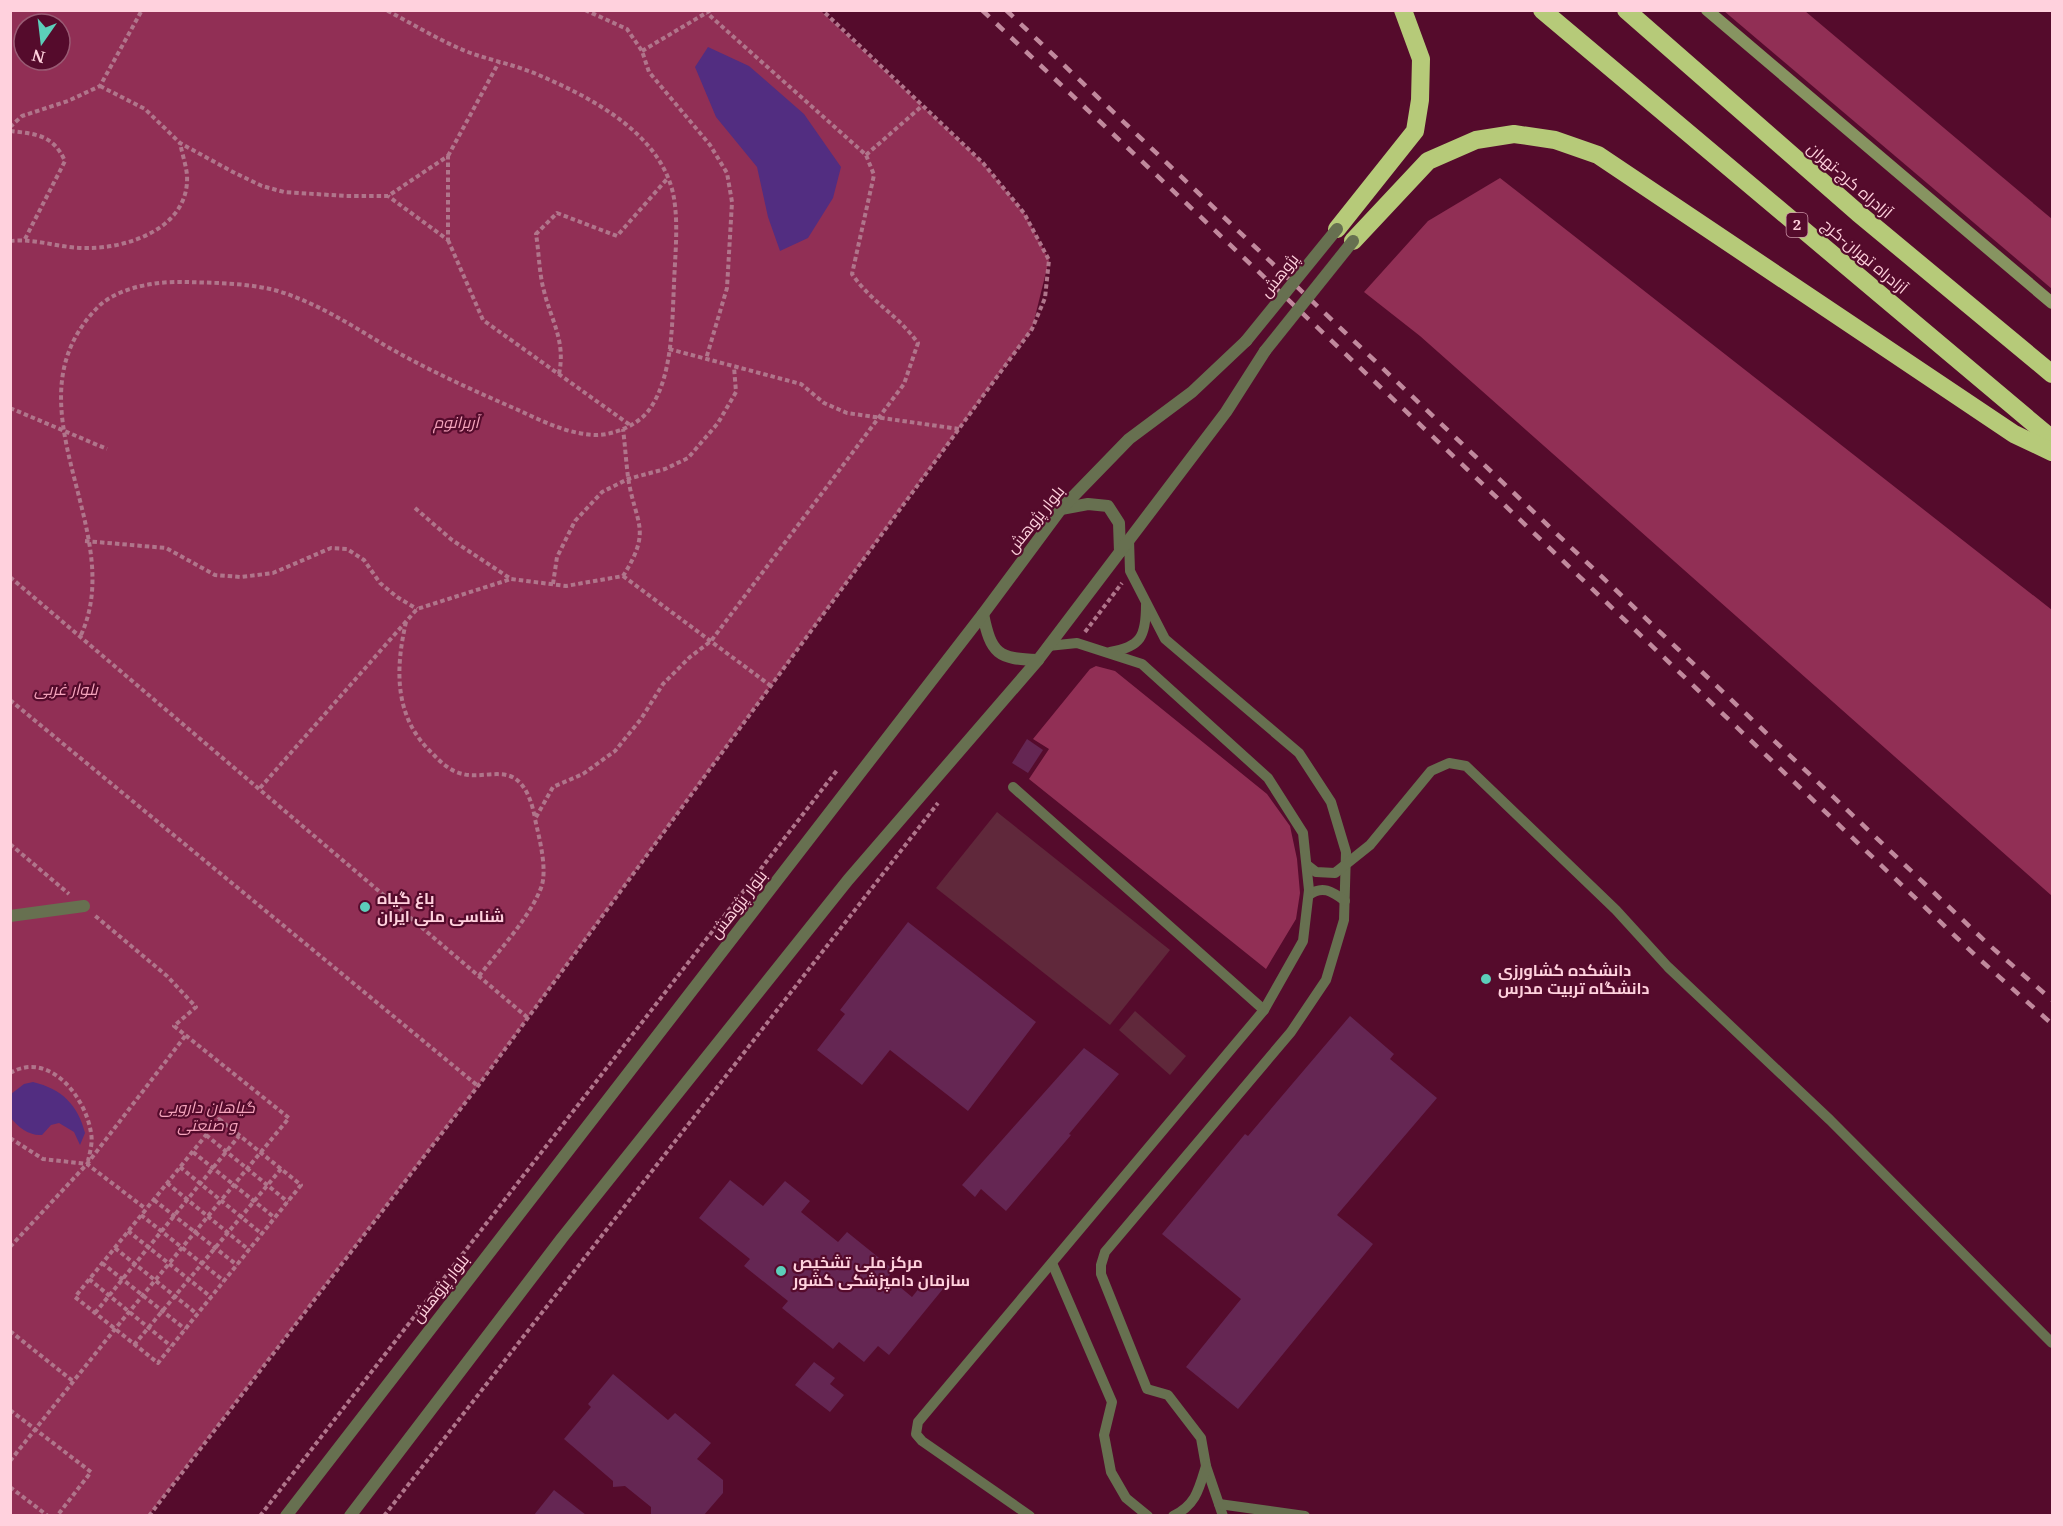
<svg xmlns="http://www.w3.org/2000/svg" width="2063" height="1526" font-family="'Noto Serif',Cairo,serif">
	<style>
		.green { fill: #60283b }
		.forest { fill: #912f55; fill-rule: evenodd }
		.water { fill: #522d81 }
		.building { fill: #652653 }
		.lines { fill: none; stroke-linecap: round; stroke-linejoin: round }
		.path { stroke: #b0758b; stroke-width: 4; stroke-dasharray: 4.5 3; stroke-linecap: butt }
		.service { stroke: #677050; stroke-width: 10 }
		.pedestrian { stroke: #677050; stroke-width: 12 }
		.tertiary { stroke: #677050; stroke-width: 12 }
		.secondary { stroke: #879461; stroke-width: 12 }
		.motorway { stroke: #b6ca79; stroke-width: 18 }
		.rail { stroke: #c1899d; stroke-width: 4.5; stroke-dasharray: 10 10; stroke-linecap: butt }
		.tertiary-bridge { stroke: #677050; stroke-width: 12 }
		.poi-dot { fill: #5cceba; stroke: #550b2c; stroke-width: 2 }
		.labels { text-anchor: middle; stroke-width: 4.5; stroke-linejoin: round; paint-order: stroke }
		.shield { fill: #550b2c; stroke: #cc96a8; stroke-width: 1.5 }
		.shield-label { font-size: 15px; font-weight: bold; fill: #ffd1dd }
		.street-label { font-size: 16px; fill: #ffd1dd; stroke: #550b2c }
		.park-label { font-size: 16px; font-style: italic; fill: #f5a4bc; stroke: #550b2c }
		.poi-label { font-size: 16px; font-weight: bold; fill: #ffd1dd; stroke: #550b2c; text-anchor: start }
	</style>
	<rect width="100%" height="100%" fill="#550b2c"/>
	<g class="green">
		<path d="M997 812 1170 950 1110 1025 936 888Z"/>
		<path d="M1135 1011 1186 1056 1170 1075 1119 1030Z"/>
	</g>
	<g class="forest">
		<path d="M10 11H821L983 163 1024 213 1049 260 1032 329 478 1086 149 1515H11ZM24 24H60V60H24Z"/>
		<path d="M1724 11H1805L2052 219V289Z"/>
		<path d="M1500 178 2052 610V896L1420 336 1364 292 1428 221Z"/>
		<path d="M1096 666 1115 671 1267 794 1290 826 1297 859 1300 893 1296 919 1266 969 1029 779 1049 749 1033 739 1090 669Z"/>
	</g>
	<g class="water">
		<path d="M708 47 749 66 804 114 841 167 833 198 808 238 780 251 768 217 757 167 716 117 695 67Z"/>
		<path d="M33 1082C62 1089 78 1105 85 1133L80 1145 74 1132 59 1123 51 1125 42 1135C29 1136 18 1127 11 1118V1094L24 1084Z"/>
	</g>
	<g class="building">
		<path d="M1027 739 1043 750 1028 773 1012 763Z"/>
		<path d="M908 922 1036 1022 968 1111 890 1050 862 1085 817 1050 845 1014 840 1010Z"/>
		<path d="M1350 1016 1394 1054 1390 1059 1437 1098 1337 1215 1373 1244 1238 1409 1186 1367 1241 1299 1162 1234 1245 1134 1248 1136Z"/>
		<path d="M1084 1048 1119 1074 1069 1134 1071 1135 1006 1211 981 1189 975 1197 962 1185Z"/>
		<path d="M730 1180 763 1206 785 1181 810 1201 801 1212 838 1242 847 1232 894 1270 888 1277 912 1297 932 1272 947 1284 889 1355 878 1346 864 1362 839 1342 833 1349 782 1308 788 1301 744 1266 750 1259 699 1218Z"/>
		<path d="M814 1362 835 1378 830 1384 844 1395 830 1412 795 1385Z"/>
		<path d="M613 1374 668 1420 675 1413 711 1443 697 1459 723 1480V1493L704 1515H651V1507L625 1486 613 1487V1481L564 1439 591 1407 588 1404Z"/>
		<path d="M554 1490 586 1515H534Z"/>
	</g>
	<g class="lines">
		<g class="path">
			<path d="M585 10 627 29 642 51 649 72 710 145 727 173 732 202 727 288 706 359"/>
			<path d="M642 51 711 10"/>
			<path d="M100 86 145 109 180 143 233 172 262 186 284 192 346 196H388L448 156V240L388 196"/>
			<path d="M10 127 22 116 68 101 100 86 142 10"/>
			<path d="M10 131C37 134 53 135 65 161L25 239"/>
			<path d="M866 155 922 106"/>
			<path d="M448 156 499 62"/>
			<path d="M448 240 483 320 630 425"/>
			<path d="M10 241C37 238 62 249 88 248 130 248 190 227 187 175 186 165 182 153 180 143"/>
			<path d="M669 349 801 384 824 403 847 413 959 429"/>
			<path d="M559 374C566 341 551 320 544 291 539 273 539 252 536 234L557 213 617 236 667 179"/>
			<path d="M10 408 107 449"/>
			<path d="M415 508 452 540 511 579 566 586 623 576C653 529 635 524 628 477 626 461 625 445 623 429"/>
			<path d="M85 541 166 548 215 575 241 577 273 573 331 548 347 549 364 560 380 583 397 597 417 609"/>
			<path d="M623 576 771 686"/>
			<path d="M10 577 528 1018"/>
			<path d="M553 584 557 557 575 521 602 492 628 479 665 469 688 458 718 423 736 392 734 367"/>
			<path d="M406 622C395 670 394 718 433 754 441 763 452 772 463 774 478 778 496 771 510 776 526 782 532 803 535 818"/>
			<path d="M1085 632 1122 583"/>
			<path d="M81 635C130 528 0 403 100 305 122 286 159 281 187 282 217 283 249 283 278 291 317 303 351 325 386 346 428 370 472 390 516 409 542 421 567 434 596 435 614 435 638 425 649 410 673 377 672 323 674 284 675 255 679 222 673 193 659 133 592 98 541 76 517 65 492 61 468 52 440 41 413 24 386 10"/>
			<path d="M10 700 478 1086"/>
			<path d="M260 788 417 609 511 579"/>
			<path d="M10 844 69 894"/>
			<path d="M479 976C500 949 528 920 541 888 548 870 539 837 535 819L553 787 583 774 615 751 641 719 663 684 690 657 711 641 904 384 918 343C897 314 872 303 852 274L874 175 866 155 707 13"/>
			<path d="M10 1073C50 1050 86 1098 91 1133 93 1142 90 1152 88 1161"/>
			<path d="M219 1119 301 1185 158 1363 75 1297Z"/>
			<path d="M206 1135 288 1202"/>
			<path d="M10 1138 43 1159 87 1164 146 1209"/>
			<path d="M193 1152 275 1218"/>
			<path d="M180 1167 262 1234"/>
			<path d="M167 1183 249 1250"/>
			<path d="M154 1200 237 1265"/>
			<path d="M141 1215 224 1281"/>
			<path d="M128 1231 211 1297"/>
			<path d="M10 1247 87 1164 186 1035"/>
			<path d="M115 1248 197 1314"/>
			<path d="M102 1263 185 1329"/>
			<path d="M89 1279 171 1346"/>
			<path d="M95 1313 239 1136"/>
			<path d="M10 1331 74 1382"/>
			<path d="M134 1345 281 1169"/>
			<path d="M10 1410 91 1472 57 1516"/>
			<path d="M10 1461 115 1329 289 1118 174 1026 196 1007 167 976 93 914"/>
			<path d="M10 1487 48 1516"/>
			<path d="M149 1516 478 1086 1032 329 1045 298 1049 260 1024 213 983 163 822 10"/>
			<path d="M260 1516 838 769"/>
			<path d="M384 1516 938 803"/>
		</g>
		<g class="service">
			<path d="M1129 540 1130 571 1165 639 1299 753 1331 802 1346 852 1344 920 1326 980 1291 1032 1105 1252 1101 1265V1274L1147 1389 1168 1395 1201 1438 1206 1466 1223 1516"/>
			<path d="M1110 652C1141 647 1146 636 1146 605"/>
			<path d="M1013 787 1264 1010"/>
			<path d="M1307 865 1316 872 1335 873 1370 845 1431 771 1449 763 1466 766 1616 910 1668 967 1830 1120 2052 1343"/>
			<path d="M1309 895C1322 885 1332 891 1345 901"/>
			<path d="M1052 1263 1112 1402 1104 1435 1111 1472 1126 1498 1148 1516"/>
			<path d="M1219 1504 1305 1516"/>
			<path d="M1030 1516 922 1441 916 1434 918 1422 1264 1010 1303 941 1309 890 1303 833 1268 778 1142 664 1077 643 1048 646"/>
			<path d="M1173 1516C1196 1505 1199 1489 1206 1466"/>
		</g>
		<path class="pedestrian" d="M10 916 84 906"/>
		<g class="tertiary">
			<path d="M1061 509 1088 504 1108 506 1119 523 1120 552"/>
			<path d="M983 614C991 654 998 659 1038 660"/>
			<path d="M286 1516 983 614 1061 509 1129 439 1192 392 1246 341"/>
			<path d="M350 1516 562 1238 848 880 1038 660 1226 412 1265 351"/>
		</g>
		<path class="secondary" d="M1707 10 2052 303"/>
		<g class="motorway">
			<path d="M1542 10 2052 439"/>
			<path d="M1626 10 1858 213 2052 374"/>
			<path d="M1337 229 1415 131 1420 100 1421 59 1403 10"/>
			<path d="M1353 241 1428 161 1476 140 1514 134 1555 140 1598 155 2014 434 2052 452"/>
		</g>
		<g class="rail">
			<path d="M982 10 1469 471 1977 957 2052 1024"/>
			<path d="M1006 10 1988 944 2052 1000"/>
		</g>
		<g class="tertiary-bridge">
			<path d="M1246 341 1337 229"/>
			<path d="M1265 351 1353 241"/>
		</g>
	</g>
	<g class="poi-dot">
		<circle cx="365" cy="907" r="6"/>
		<circle cx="1486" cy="979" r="6"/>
		<circle cx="781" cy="1271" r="6"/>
	</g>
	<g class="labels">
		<rect class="shield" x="1786.5" y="213" width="21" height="24" rx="4.5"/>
		<g class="shield-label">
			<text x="1797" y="230">2</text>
		</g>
		<g class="street-label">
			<text transform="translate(1850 180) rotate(41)" y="6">آزادراه کرج-تهران</text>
			<text transform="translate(1865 256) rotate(40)" y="6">آزادراه تهران-کرج</text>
			<text transform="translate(1279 275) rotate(-51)" y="6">پژوهش</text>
			<text transform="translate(1035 519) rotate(-51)" y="6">بلوار پژوهش</text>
			<text transform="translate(738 904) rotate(-52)" y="6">بلوار پژوهش</text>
			<text transform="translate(440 1288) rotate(-52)" y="6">بلوار پژوهش</text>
		</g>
		<g class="park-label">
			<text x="456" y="428">آربرانوم</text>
			<text x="66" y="695">بلوار غربی</text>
			<text x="207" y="1113">گیاهان دارویی<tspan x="207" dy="18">و صنعتی</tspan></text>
		</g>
		<g class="poi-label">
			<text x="377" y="904">باغ گیاه‌<tspan x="377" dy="18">شناسی ملی ایران</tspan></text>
			<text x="1498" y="976">دانشکده کشاورزی<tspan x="1498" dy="18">دانشگاه تربیت مدرس</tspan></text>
			<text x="793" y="1268">مرکز ملی تشخیص<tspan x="793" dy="18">سازمان دامپزشکی کشور</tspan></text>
		</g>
	</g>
	<rect width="2063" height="1526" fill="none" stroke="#ffd1dd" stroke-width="24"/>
	<g transform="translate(42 42) rotate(194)"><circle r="28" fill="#550b2c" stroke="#995a73" stroke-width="1.5"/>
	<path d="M0-4.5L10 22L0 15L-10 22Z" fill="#5cceba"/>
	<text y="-9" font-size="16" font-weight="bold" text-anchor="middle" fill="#ffd1dd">N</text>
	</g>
</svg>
